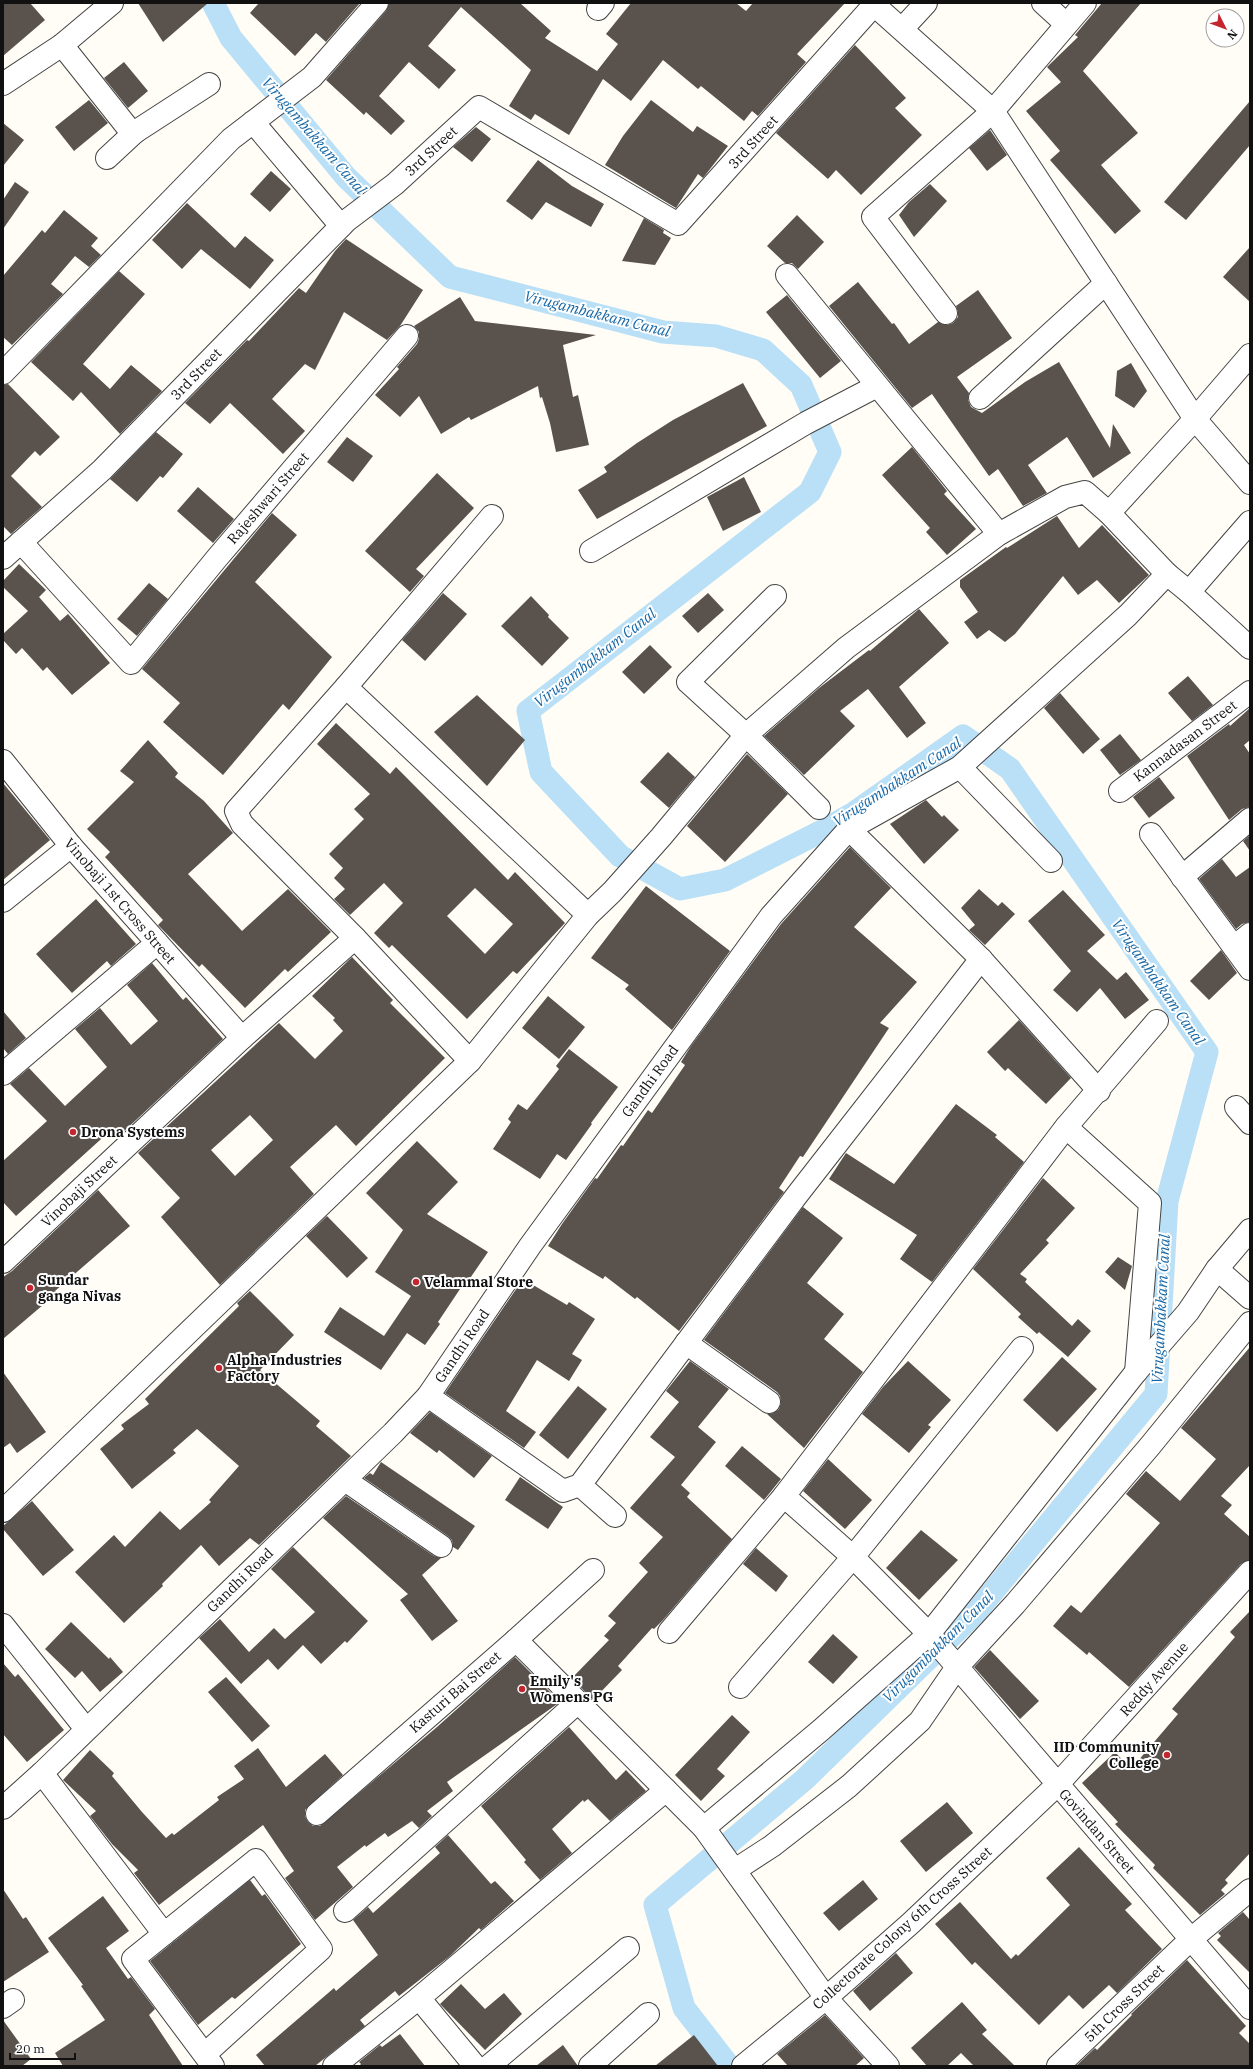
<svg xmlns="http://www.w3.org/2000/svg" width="1253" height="2069" font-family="'IBM Plex Serif',serif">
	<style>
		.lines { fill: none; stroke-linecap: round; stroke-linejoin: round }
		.canal { stroke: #b9e0f7; stroke-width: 23 }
		.building { fill: #5a524d; fill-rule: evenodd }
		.minor-casing { stroke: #444; stroke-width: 24 }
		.minor { stroke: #fff; stroke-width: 22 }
		.poi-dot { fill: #c4262e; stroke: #fff; stroke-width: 1.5 }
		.labels { text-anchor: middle; stroke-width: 4; stroke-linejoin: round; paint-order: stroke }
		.street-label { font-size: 14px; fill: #111; stroke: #fff }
		.poi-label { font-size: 14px; font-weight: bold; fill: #111; stroke: #fff; text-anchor: start }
		.water-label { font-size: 15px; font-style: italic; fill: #1768a6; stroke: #fff }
	</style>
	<rect width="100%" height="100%" fill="#fffdf5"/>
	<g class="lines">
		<path class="canal" d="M213 3 231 38 346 177 450 277 663 332 716 336 763 350 801 385 830 452 810 492 528 711 541 772 620 856 680 889 725 880 824 830 854 813 963 736 1010 769 1207 1052 1167 1201 1156 1394 976 1612 805 1779 655 1905 684 2008 729 2066"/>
	</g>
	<g class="building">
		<path d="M3 3H30L45 20 3 56Z"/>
		<path d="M138 3H208L163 42Z"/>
		<path d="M259 3H360L326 42 316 33 295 56 250 13Z"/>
		<path d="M389 3H520L551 31 545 38 597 71 618 44 606 34 631 3H736L746 11 753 3H845L797 54 806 62 758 116 752 111 744 121 701 86 698 89 663 60 631 101 603 79 569 135 535 114 531 120 509 106 531 70 461 7 428 46 456 70 439 89 409 62 379 96 405 121 391 135 366 112 364 115 326 80 386 11Z"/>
		<path d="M1102 3H1141L1083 71 1138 133 1101 165 1141 211 1115 234 1050 160 1060 151 1026 111 1061 82 1047 67 1078 37 1075 35Z"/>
		<path d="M855 45 906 98 895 108 922 135 861 195 836 170 828 179 776 133Z"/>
		<path d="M124 62 148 91 128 108 104 78Z"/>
		<path d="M89 100 108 123 74 151 55 127Z"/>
		<path d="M651 100 693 132 697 126 728 146 703 178 698 174 676 208 605 165 623 136Z"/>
		<path d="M1250 101V145L1186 220 1164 202Z"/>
		<path d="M3 123 24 140 3 166Z"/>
		<path d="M476 127 491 139 472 162 453 147Z"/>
		<path d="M990 130 1007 155 987 171 969 148Z"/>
		<path d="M538 160 572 186 604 204 591 227 546 202 532 220 506 201Z"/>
		<path d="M271 171 291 189 270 212 250 194Z"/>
		<path d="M15 182 29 192 3 229V200Z"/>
		<path d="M930 184 947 201 914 237 899 215 909 202Z"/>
		<path d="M187 203 235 248 245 236 274 260 250 289 201 249 182 269 152 240Z"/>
		<path d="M64 210 98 238 91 246 101 255 89 267 75 256 51 284 63 294 12 345 3 337V276L42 230 45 233Z"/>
		<path d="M797 215 824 242 798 269 792 263H785L767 246Z"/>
		<path d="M644 218 664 230 663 233 671 238 655 265 622 261Z"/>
		<path d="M346 239 423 290 400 326 387 340 344 312 315 370 305 364 272 399 305 431 283 454 230 403 210 424 185 403 247 340 249 341 299 288 306 293 335 251Z"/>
		<path d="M1250 247V302L1223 277Z"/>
		<path d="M119 271 145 294 83 364 110 389 131 365 162 391 120 434 81 392 73 401 31 362Z"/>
		<path d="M858 282 892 324 894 323 909 344 938 322 947 325 953 323 958 317V312L956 306 978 290 1012 338 957 377 969 393 968 400 971 407 982 413 1025 382 1059 362 1110 448 1113 424 1131 453 1093 478 1067 437 1028 465 1047 493 1023 506 998 469 989 476 932 394 912 408 829 306Z"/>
		<path d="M787 295 841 361 820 378 766 312Z"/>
		<path d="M460 297 475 321 596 335 563 345 573 397 578 395 589 445 556 452 550 423 542 397 540 398 538 386 471 420 469 417 441 434 419 396 400 417 375 395 399 369 397 367 417 344 419 339V332L414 326Z"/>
		<path d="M1131 363 1147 391 1134 408 1115 396 1117 371Z"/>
		<path d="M743 383 767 426 597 519 578 490 607 472 604 467 637 443 673 420Z"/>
		<path d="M8 384 60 437 40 456 35 451 11 476 42 507 11 534 3 526V385Z"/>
		<path d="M156 432 183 454 163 478 160 476 137 502 110 479Z"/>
		<path d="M347 437 373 456 353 482 327 462Z"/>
		<path d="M912 447 947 491 944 494 976 529 947 555 926 532 930 528 882 475Z"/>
		<path d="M437 473 474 508 416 569 424 576 410 592 365 551Z"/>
		<path d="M744 477 761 512 723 531 707 497Z"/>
		<path d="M198 487 234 519 213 543 177 511Z"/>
		<path d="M272 513 297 535 255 582 332 657 289 710 283 704 223 775 163 722 180 703 142 669Z"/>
		<path d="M1057 516 1079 548 1102 525 1149 575 1119 603 1097 580 1078 595 1063 576 1015 634 1005 642 989 630 977 639 964 622 978 612 960 587V580L1006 547 1007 548Z"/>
		<path d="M19 564 46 590 39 597 60 621 68 614 110 663 72 695 47 667 43 671 22 648 16 654 3 640V634L28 611 3 587V581Z"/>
		<path d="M149 583 168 599 137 636 117 619Z"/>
		<path d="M443 593 467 614 425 661 402 640Z"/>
		<path d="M708 593 724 610 698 633 682 616Z"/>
		<path d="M531 596 549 615 548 617 569 638 542 666 501 626Z"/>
		<path d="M919 609 949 643 899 687 926 723 907 738 868 689 840 711 855 726 804 775 764 736 819 688 869 650 870 651Z"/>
		<path d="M650 645 672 667 644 694 622 672Z"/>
		<path d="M1188 676 1213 705 1192 721 1168 693Z"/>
		<path d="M1060 693 1100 739 1083 754 1044 708Z"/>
		<path d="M477 695 525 740 487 786 434 732Z"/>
		<path d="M1250 708V740L1244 745 1250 754V807L1242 809 1229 820 1187 756 1229 724 1230 726Z"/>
		<path d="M336 723 390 774 396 767 508 880 515 872 565 923 517 974 513 971 467 1019 392 945 389 948 374 933 403 903 384 883 350 915 334 899 345 889 334 878 343 868 329 854 364 819 354 809 370 794 317 744ZM475 888 513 924 485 954 447 916Z"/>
		<path d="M1120 734 1141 760 1120 775 1100 750Z"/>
		<path d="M148 740 178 773 175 777 204 801 233 833 188 874 229 917 242 931 288 889 331 932 288 972 285 969 245 1008 202 964 199 967 158 925 163 920 105 857 110 852 87 829 134 782 120 771Z"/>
		<path d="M668 752 695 777 669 808 640 782Z"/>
		<path d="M747 754 788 794 725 862 687 826Z"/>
		<path d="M1159 777 1175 798 1149 818 1133 797Z"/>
		<path d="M3 783 50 840 3 880Z"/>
		<path d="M926 800 942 817 944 815 959 830 924 864 890 824Z"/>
		<path d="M1250 835V851L1243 841Z"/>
		<path d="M850 847 891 888 854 927 917 982 880 1023 889 1028 803 1157 800 1156 779 1188 784 1192 679 1331 637 1297 635 1299 605 1276 603 1279 548 1246 562 1224 595 1178 597 1179 621 1145 623 1146 648 1110 652 1113 685 1065 681 1062 691 1046 781 924Z"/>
		<path d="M1222 859 1236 877 1250 867V922L1242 924 1236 929 1199 879Z"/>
		<path d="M646 886 730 951 672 1030 625 989 629 985 591 958Z"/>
		<path d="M979 889 998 906 1002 902 1015 914 985 945 969 930 975 925 961 908Z"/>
		<path d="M1063 890 1105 935 1087 951 1117 980 1126 972 1149 1000 1125 1019 1100 988 1077 1012 1053 990 1071 971 1028 921Z"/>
		<path d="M96 899 136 944 111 966 107 961 72 993 36 954Z"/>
		<path d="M1221 950 1237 973 1209 1000 1190 981Z"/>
		<path d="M352 957 393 1000 390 1003 445 1058 356 1146 336 1125 290 1167 314 1194 220 1285 161 1217 180 1198 138 1153 279 1023 315 1059 343 1031 333 1020 335 1018 312 996ZM250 1115 273 1140 235 1176 211 1150Z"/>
		<path d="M152 963 183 1000 186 997 223 1039 121 1134 114 1128 110 1131 16 1216 3 1202V1161L47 1121 10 1084 29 1068 65 1106 107 1067 75 1029 100 1008 131 1045 158 1021 127 985Z"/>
		<path d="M548 996 585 1027 559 1059 522 1028Z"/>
		<path d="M3 1011 26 1038 8 1054 3 1048Z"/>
		<path d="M1019 1020 1071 1078 1046 1104 1008 1068 1005 1071 987 1052Z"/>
		<path d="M569 1049 618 1087 591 1123 592 1124 566 1160 557 1154 540 1179 493 1149 511 1122 508 1119 518 1104 527 1110 559 1069 556 1066Z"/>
		<path d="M956 1104 997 1135 995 1137 1024 1162 932 1282 900 1259 917 1235 829 1179 846 1153 894 1184Z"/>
		<path d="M417 1141 458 1182 427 1214 488 1252 464 1287 462 1286 438 1322 440 1324 425 1345 407 1333 381 1370 324 1332 340 1307 384 1336 411 1296 375 1272 403 1230 366 1193Z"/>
		<path d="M1043 1178 1075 1208 1046 1240 1049 1243 1020 1274 1027 1279 1025 1282 1072 1326 1078 1319 1091 1331 1068 1357 1039 1332 1037 1334 1018 1317 1021 1314 973 1269Z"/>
		<path d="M98 1190 130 1226 55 1291 57 1293 3 1339V1277L12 1271Z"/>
		<path d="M803 1207 843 1238 807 1283 844 1314 824 1339 863 1372 804 1448 767 1414 774 1413 779 1409 781 1403 780 1396 777 1392 704 1340Z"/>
		<path d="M327 1216 368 1258 347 1278 306 1236Z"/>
		<path d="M1118 1257 1132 1266 1125 1290 1105 1272Z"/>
		<path d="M523 1279 567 1305 569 1302 595 1319 572 1354 582 1360 569 1381 537 1360 506 1411 536 1432 524 1448 445 1393Z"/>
		<path d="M250 1291 294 1335 260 1370 320 1421 316 1426 351 1456 259 1545 250 1538 219 1566 201 1545 162 1584 163 1586 124 1623 75 1572 114 1535 125 1547 160 1511 180 1530 211 1502 209 1500 239 1466 197 1429 173 1450 176 1453 132 1489 100 1449 124 1429 121 1425 149 1404 145 1399 239 1306 237 1303Z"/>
		<path d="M1250 1347V1465L1221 1496 1232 1505 1224 1514 1250 1537V1560L1241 1564 1129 1687 1089 1652 1087 1655 1053 1626 1071 1605 1081 1613 1160 1523 1126 1494 1146 1471 1180 1501 1216 1459 1181 1428Z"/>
		<path d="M1062 1357 1097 1389 1057 1432 1023 1400Z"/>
		<path d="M690 1361 729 1389 698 1427 716 1442 681 1485 690 1493 687 1497 732 1539 663 1620 654 1629 652 1628 618 1666 622 1670 593 1700 572 1678 609 1640 604 1636 616 1623 608 1616 648 1572 639 1563 663 1537 630 1508 675 1457 650 1437 679 1402 666 1391Z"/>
		<path d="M908 1361 951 1400 928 1425 931 1427 909 1453 862 1414 883 1387Z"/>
		<path d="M3 1372 46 1432 17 1453 10 1443 3 1448Z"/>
		<path d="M578 1386 607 1409 568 1459 539 1435Z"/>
		<path d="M430 1412 492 1456 474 1478 439 1450 437 1453 410 1433Z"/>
		<path d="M742 1446 781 1479 764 1500 725 1466Z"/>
		<path d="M828 1459 872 1500 845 1529 803 1491Z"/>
		<path d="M381 1462 475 1526 458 1550 453 1547 452 1540 448 1536 364 1478 370 1473 373 1475Z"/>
		<path d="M520 1477 563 1507 548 1529 505 1500Z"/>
		<path d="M346 1496 434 1556 441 1558 422 1575 458 1621 432 1641 400 1600 408 1594 323 1518Z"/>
		<path d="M32 1501 74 1550 43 1576 3 1529V1526Z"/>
		<path d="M921 1530 958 1560 919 1600 886 1568Z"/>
		<path d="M293 1547 368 1621 347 1643 345 1641 321 1664 303 1645 278 1670 268 1659 241 1684 199 1638 220 1619 249 1652 274 1628 285 1639 315 1612 271 1569Z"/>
		<path d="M756 1548 788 1576 776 1592 743 1564Z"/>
		<path d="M1250 1611V1853L1225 1880 1228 1883 1221 1890 1225 1894 1200 1915 1153 1868 1155 1865 1115 1824 1118 1822 1082 1783 1115 1752 1131 1769 1178 1714 1172 1709 1235 1637 1230 1632Z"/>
		<path d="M71 1622 109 1659 110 1657 123 1672 100 1692 82 1671 75 1678 45 1649Z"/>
		<path d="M833 1634 858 1657 833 1684 808 1662Z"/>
		<path d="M990 1650 1039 1701 1020 1719 974 1667Z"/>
		<path d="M515 1657 560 1702 447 1782 453 1791 427 1811 432 1816 419 1828 412 1821 388 1837 385 1833 366 1847 365 1845 337 1867 353 1887 315 1920 285 1878 294 1871 263 1825 159 1905 134 1873 138 1870 112 1844 90 1816 96 1811 63 1780 90 1750 114 1773 112 1776 142 1812 166 1838 172 1833 174 1835 219 1800 217 1797 244 1779 234 1766 258 1748 286 1787 325 1754 343 1775 305 1810V1816L308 1822 313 1826H320L437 1727Z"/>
		<path d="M3 1663 15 1677 18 1674 64 1730 27 1762 3 1734Z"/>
		<path d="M226 1677 270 1726 252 1742 208 1692Z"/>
		<path d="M732 1715 750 1732 717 1769 725 1776 701 1801 675 1775Z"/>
		<path d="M569 1727 616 1780 626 1770 646 1791 610 1821 588 1799 584 1802 583 1800 552 1829 572 1853 540 1880 524 1862 526 1860 481 1806Z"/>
		<path d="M947 1802 973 1833 926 1872 900 1841Z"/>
		<path d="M448 1835 491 1884 495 1881 514 1901 481 1930 479 1928 450 1956 399 1996 395 1991 360 2020 365 2026 315 2066H265L256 2055 334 1988 336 1991 378 1955 353 1920 368 1907 373 1913 440 1853 435 1847Z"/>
		<path d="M1079 1847 1132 1904 1125 1910 1162 1949 1117 1993 1109 1985 1083 2009 1069 1995 1039 2025 975 1962 972 1965 935 1924 960 1902 1011 1959 1016 1954 1018 1956 1070 1905 1046 1878Z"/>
		<path d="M250 1880 262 1896 265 1894 301 1944 235 1999 232 1997 198 2025 150 1961Z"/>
		<path d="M863 1880 878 1899 839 1931 823 1913Z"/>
		<path d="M3 1889 23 1919 26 1917 49 1952 3 1982Z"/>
		<path d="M103 1896 129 1931 106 1948 128 1979 131 1977 155 2009 149 2015 183 2066H63L55 2053 105 2020 81 1986 83 1985 48 1938Z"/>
		<path d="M1243 1912 1250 1920V1973L1217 1940 1221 1936 1218 1933Z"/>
		<path d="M896 1953 913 1973 870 2011 853 1991Z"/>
		<path d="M1187 1960 1246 2026 1239 2033 1250 2044V2066H1076L1095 2048 1097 2050 1132 2015 1131 2014Z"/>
		<path d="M461 1984 485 2009 504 1993 522 2014 485 2050 440 2004Z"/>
		<path d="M962 2002 987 2030 982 2034 1015 2066H974L961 2053 947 2066H927L911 2048Z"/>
		<path d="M825 2015 864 2058 855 2066H788L777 2054Z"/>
		<path d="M3 2020 31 2059 22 2066H3Z"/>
		<path d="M400 2034 425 2066H359L361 2064 359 2062 380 2045 382 2047Z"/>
		<path d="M694 2035 718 2066H655Z"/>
		<path d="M563 2045 578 2066H536Z"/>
	</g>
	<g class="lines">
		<g class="minor-casing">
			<g id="minor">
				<path d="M872 3 993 111 1195 419 1250 483"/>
				<path d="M1043 3 1066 24"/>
				<path d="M598 9 603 3"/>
				<path d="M902 29 926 3"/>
				<path d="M62 45 128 128 135 132"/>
				<path d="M3 84 62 45 112 3"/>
				<path d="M253 122 341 226"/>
				<path d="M107 158 135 132 209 84"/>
				<path d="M787 275 999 534"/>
				<path d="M946 313 873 217 993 111 1085 3"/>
				<path d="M3 373 231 139 312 77 377 3"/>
				<path d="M980 398 1106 283"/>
				<path d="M1109 513 1195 419 1250 355"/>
				<path d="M21 542 131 663 217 558 407 336"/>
				<path d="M591 551 806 423 877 386"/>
				<path d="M3 558 102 470 346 221 395 184 479 107 678 224 874 5"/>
				<path d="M1189 592 1250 522"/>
				<path d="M775 596 688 682 746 735 819 808"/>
				<path d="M346 687 588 915"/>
				<path d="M3 761 71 846 242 1038"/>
				<path d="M960 767 1051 861"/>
				<path d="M1120 791 1250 692"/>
				<path d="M849 829 981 959 1099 1091"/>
				<path d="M1151 834 1250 969"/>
				<path d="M1182 877 1250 819"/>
				<path d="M3 901 71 846"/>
				<path d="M1234 947 1250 934"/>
				<path d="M470 1061 355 938 242 824 236 811 346 687 492 516"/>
				<path d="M3 1074 157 943"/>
				<path d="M1236 1107 1250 1123"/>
				<path d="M1066 1127 1150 1203 1136 1372"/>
				<path d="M3 1262 242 1038 355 938"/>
				<path d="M1217 1269 1250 1298"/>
				<path d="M686 1343 769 1402"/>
				<path d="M428 1396 563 1491 580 1485 797 1195 981 959"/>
				<path d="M345 1480 441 1546"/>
				<path d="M580 1485 615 1516"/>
				<path d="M784 1496 853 1557 929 1634 1250 2008"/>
				<path d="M3 1511 470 1061 588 915 612 892 661 837 746 735 846 648 999 534 1065 497 1085 492 1109 513 1167 574 1189 592 1250 648"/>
				<path d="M3 1625 86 1729"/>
				<path d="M669 1632 784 1496 1066 1127 1157 1021"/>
				<path d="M516 1640 704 1828 826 1998 888 2066"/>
				<path d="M740 1687 853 1557 1022 1348"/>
				<path d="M42 1773 164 1934"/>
				<path d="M3 1808 42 1773 393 1433 428 1396 530 1246 771 916 849 829 960 767 1128 615 1167 574"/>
				<path d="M317 1814 516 1640 593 1570"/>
				<path d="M704 1828 821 1730 929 1634 1136 1372 1188 1312 1217 1269 1250 1230"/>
				<path d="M735 1870 772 1846 849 1786 920 1721 957 1667 1015 1604 1150 1446 1250 1323"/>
				<path d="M345 1911 578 1702"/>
				<path d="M419 1998 475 2066"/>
				<path d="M3 2007 13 2000"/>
				<path d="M205 2054 321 1949 256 1860 133 1959 213 2066"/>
				<path d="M334 2066 419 1998 666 1790"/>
				<path d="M489 2066 628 1948"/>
				<path d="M590 2066 648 2014"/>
				<path d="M743 2066 826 1998 911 1923 1057 1785 1250 1572"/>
				<path d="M1058 2066 1190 1940 1250 1890"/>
			</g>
		</g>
		<use href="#minor" class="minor"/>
	</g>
	<g class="poi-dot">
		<circle cx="73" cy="1132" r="4"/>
		<circle cx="416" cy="1282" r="4"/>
		<circle cx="30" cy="1288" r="4"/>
		<circle cx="219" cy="1368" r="4"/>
		<circle cx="522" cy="1689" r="4"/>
		<circle cx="1167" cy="1755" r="4"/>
	</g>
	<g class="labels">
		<g class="street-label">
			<text transform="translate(753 142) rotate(-48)" y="5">3rd Street</text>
			<text transform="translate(431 151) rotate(-43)" y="5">3rd Street</text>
			<text transform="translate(196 374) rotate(-46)" y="5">3rd Street</text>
			<text transform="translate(268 498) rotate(-49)" y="5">Rajeshwari Street</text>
			<text transform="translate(1185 741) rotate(-37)" y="5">Kannadasan Street</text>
			<text transform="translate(120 901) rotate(49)" y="5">Vinobaji 1st Cross Street</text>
			<text transform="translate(650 1081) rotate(-54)" y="5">Gandhi Road</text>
			<text transform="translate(79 1191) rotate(-43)" y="5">Vinobaji Street</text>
			<text transform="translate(462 1346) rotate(-56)" y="5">Gandhi Road</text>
			<text transform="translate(240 1580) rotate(-44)" y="5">Gandhi Road</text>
			<text transform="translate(1154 1679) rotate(-48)" y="5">Reddy Avenue</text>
			<text transform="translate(455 1692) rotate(-41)" y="5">Kasturi Bai Street</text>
			<text transform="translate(1097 1831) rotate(49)" y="5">Govindan Street</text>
			<text transform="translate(902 1928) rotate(-42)" y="5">Collectorate Colony 6th Cross Street</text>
			<text transform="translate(1124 2003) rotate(-44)" y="5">5th Cross Street</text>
		</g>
		<g class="poi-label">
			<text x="81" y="1137">Drona Systems</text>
			<text x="38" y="1285">Sundar<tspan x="38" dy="16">ganga Nivas</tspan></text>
			<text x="424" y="1287">Velammal Store</text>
			<text x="227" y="1365">Alpha Industries<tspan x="227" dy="16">Factory</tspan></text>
			<text x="530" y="1686">Emily's<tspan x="530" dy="16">Womens PG</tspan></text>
			<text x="1159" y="1752" text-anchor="end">IID Community<tspan x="1159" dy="16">College</tspan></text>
		</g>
		<g class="water-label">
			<text transform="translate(314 136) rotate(49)" y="5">Virugambakkam Canal</text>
			<text transform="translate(597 314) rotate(14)" y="5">Virugambakkam Canal</text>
			<text transform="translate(595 658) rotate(-38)" y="5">Virugambakkam Canal</text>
			<text transform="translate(897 782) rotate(-33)" y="5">Virugambakkam Canal</text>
			<text transform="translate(1158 982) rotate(55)" y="5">Virugambakkam Canal</text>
			<text transform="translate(1161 1309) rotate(-87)" y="5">Virugambakkam Canal</text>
			<text transform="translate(938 1647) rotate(-45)" y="5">Virugambakkam Canal</text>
		</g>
	</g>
	<rect width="1253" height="2069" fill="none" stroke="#111111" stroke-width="8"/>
	<g transform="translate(1225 28) rotate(132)"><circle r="19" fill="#ffffff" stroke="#a0a0a0"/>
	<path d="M0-3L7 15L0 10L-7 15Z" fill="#c4262e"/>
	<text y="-6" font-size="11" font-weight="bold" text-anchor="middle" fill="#111111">N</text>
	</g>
	<path d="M10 2053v6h65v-6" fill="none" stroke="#111111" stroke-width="2"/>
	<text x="16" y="2053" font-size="12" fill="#111111" stroke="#ffffff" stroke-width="3" paint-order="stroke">20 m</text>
</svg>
